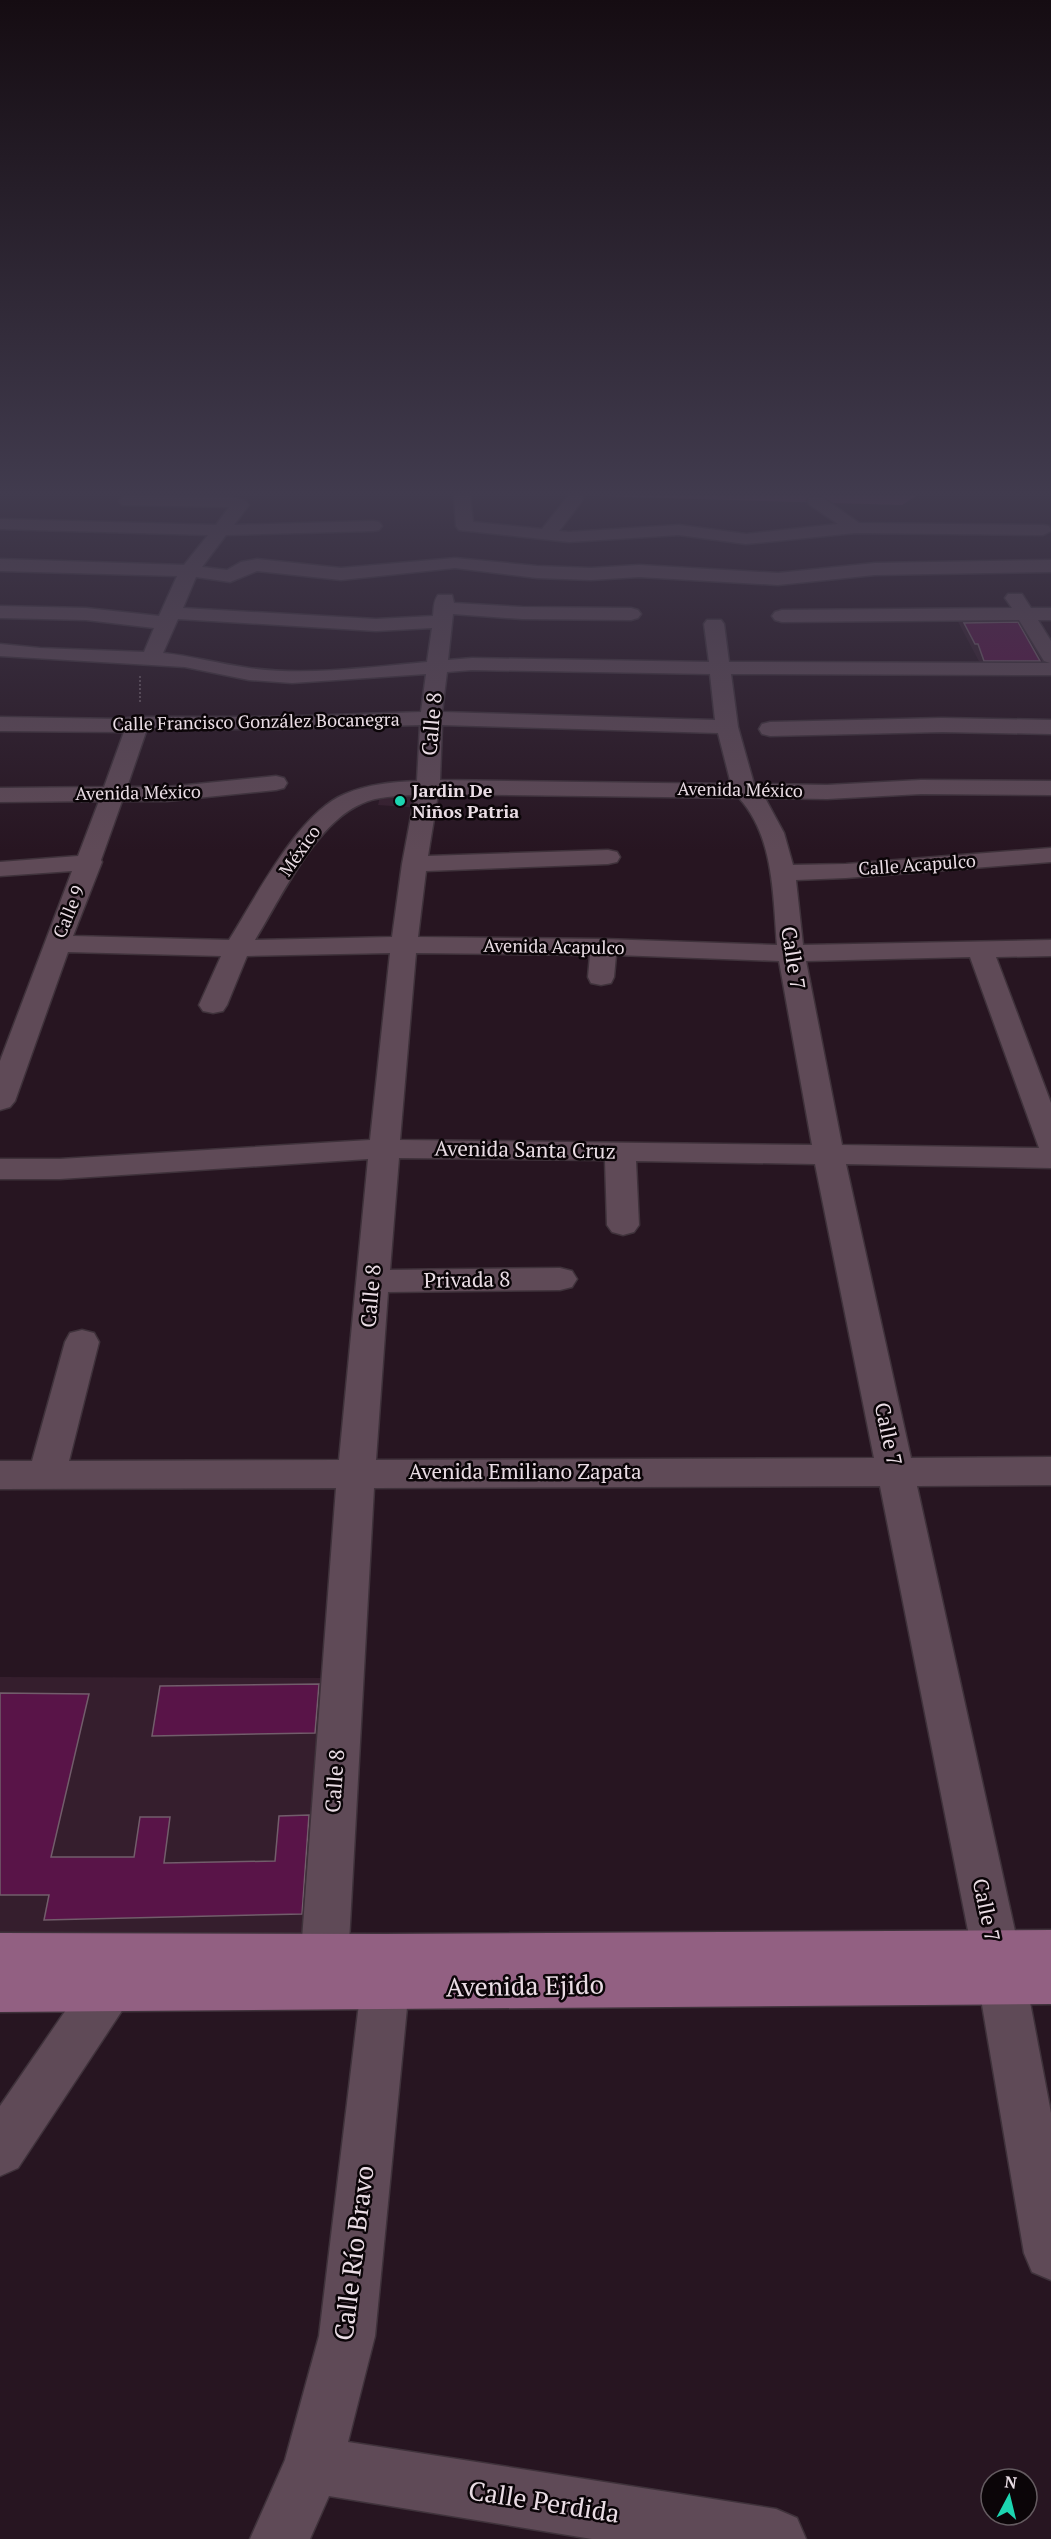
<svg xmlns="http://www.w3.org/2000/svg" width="1051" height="2539" font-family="'PT Serif',serif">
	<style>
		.built { fill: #351e2d }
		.forest { fill: #773163 }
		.building { fill: #591448; stroke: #725d6b; stroke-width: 1.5 }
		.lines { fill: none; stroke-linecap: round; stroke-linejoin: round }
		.minor-casing { stroke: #3f323b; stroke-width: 3 }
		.major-casing { stroke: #3f323b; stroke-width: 3 }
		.path { stroke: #65555f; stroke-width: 2; stroke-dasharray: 2 2; stroke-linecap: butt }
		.minor { fill: #5f4a57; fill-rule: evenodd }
		.major { fill: #926082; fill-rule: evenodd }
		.poi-dot { fill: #1cd5b1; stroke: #0b0508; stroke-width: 2 }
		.labels { text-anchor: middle; stroke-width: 5; stroke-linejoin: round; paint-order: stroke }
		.far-street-label { font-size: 18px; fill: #eadde5; stroke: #0b0508 }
		.far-poi-label { font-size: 18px; font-weight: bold; fill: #eadde5; stroke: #0b0508; text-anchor: start }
		.street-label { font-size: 21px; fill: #eadde5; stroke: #0b0508 }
		.near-street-label { font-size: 26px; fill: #eadde5; stroke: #0b0508 }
	</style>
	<rect width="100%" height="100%" fill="#271521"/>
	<g class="built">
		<path d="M956 618H1022L1049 664 981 665Z"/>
		<path d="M422 794 420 808 378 805 380 796Z"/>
		<path d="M0 1677 337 1678 313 1940H0Z"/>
	</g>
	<path class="forest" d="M562 495H918L902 505Z"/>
	<g class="building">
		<path d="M1018 622 1040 661H984L978 644H975L964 623Z"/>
		<path d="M319 1684 315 1733 152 1736 160 1686Z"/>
		<path d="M0 1693 89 1694 51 1857H134L140 1817H170L164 1863 275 1861 279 1816 309 1815 302 1914 44 1920 49 1895H0Z"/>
	</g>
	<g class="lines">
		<g class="minor-casing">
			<g id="minor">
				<path d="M454 495H470L473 522 542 529 569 495H583L582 501 559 531 569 532 679 525 746 534 838 524 810 505 807 501 810 497H822L859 523 1043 525 1049 526 1051 531 1043 535 855 533 746 544 679 535 569 542 459 530 456 526Z"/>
				<path d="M128 496 231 497 246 501 249 505 234 525 373 521 379 522 382 526 379 530 373 531 226 535 202 567 227 570 241 562 257 559 341 568 455 558 537 566 591 568 639 565 778 573 875 563 1051 560V572L875 575 778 585 639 577 591 580 537 578 455 568 341 580 257 571 230 582 196 577 183 608 376 619 433 616C434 608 433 602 438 595H452L454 603 522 607 631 608 638 610 641 614 638 618 631 620 522 619 453 614 448 660 472 658 709 662 704 624 707 620H721L724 624 729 662 1050 663 1044 661 1019 620 782 622 775 620 772 616 775 612 782 610 1012 608 1005 598 1008 594H1022L1031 608H1051V620H1038L1051 641V675L731 674 738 727 754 784 827 785 921 780 1051 781V795L921 794 827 799 765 798 784 833 793 865 846 864 1051 848V862L846 878 796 880 803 945 1051 940V956L996 957 1051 1103V1168L846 1164 911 1458 1051 1457V1485L917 1486 1026 1981 1051 2113V2280L1032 2272 1024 2253 978 1981 880 1486 374 1488 347 1979 340 1995 323 2002 306 1995 299 1979 336 1488 0 1489V1461H32L65 1342 70 1333 82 1330 94 1333 99 1342 69 1461 339 1460 368 1159 60 1179H0V1159H60L370 1140 390 953 247 956 227 1005 223 1011 213 1013 203 1011 199 1005 221 956 68 952 15 1101 10 1107 0 1110V1061L72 871 0 876V862L78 856 99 801 0 802V788L104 787 124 732 0 731V717L119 719 138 717H273L421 712 426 674 292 683 249 680 185 667 0 656V644L40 648 144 652 154 628 86 620 0 618V606L86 608 159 616 177 576 0 571V559L184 565 208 535 0 529V519L216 525 229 507 122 505 119 501 122 497ZM178 619 376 631 432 628 427 662C369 667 308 676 249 668 220 664 192 656 163 653ZM472 670 710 674 715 720 442 712 447 672ZM420 725 417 781C392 782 368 784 345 794 298 813 256 897 229 940L73 936 102 862 101 860 122 801H167L276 790 284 788 287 783 284 778 276 776 167 787H127L147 729H273ZM442 725 718 733 731 784 440 780ZM438 794 739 798C774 836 773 896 777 945L604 939 418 937 426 871 608 864 617 862 620 857 617 852 608 850 428 856ZM415 795 402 864 392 937 255 940C281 898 315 824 361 804 378 796 397 796 415 795ZM416 953 590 955 588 977 591 983 601 985 611 983 614 977 616 955 779 961 812 1145 400 1140ZM970 957 1039 1148 842 1145 806 961ZM399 1158 605 1160 607 1225 612 1232 623 1235 634 1232 639 1225 636 1161 815 1164 874 1458 376 1460 388 1292 560 1290 572 1287 577 1279 572 1271 560 1268 390 1270Z"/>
				<path d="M942 718 1051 720V734L942 732 770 736 762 734 759 729 762 724 770 722Z"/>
				<path d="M384 1942 401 1949 408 1965 409 1987 375 2336 348 2442 776 2509 797 2518 806 2539H592L329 2496 310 2539H250L285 2460 319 2336 361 1987 360 1965 367 1949Z"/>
				<path d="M118 1952 135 1959 142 1975 135 1991 18 2168 0 2176V2106L101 1959Z"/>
			</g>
		</g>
		<g class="major-casing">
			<path id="major" d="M1051 1930V2004L0 2012V1933L384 1934Z"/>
		</g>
		<path class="path" d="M140 676V704"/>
		<use href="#minor" class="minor"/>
		<use href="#major" class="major"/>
	</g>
	<linearGradient id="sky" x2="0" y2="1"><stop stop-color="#150c12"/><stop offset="0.58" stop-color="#413b4e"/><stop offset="1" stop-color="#413b4e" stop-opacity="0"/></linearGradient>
	<rect width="1051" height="851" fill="url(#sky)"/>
	<circle class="poi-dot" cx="400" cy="801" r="6"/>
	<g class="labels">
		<g class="far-street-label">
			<text transform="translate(256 722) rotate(-1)" y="6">Calle Francisco González Bocanegra</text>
			<text transform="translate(740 790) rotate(1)" y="6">Avenida México</text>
			<text transform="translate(138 793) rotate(-1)" y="6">Avenida México</text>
			<text transform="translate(300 851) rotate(-55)" y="6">México</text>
			<text transform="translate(917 865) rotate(-4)" y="6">Calle Acapulco</text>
			<text transform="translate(69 912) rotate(-68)" y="6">Calle 9</text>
			<text transform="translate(554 947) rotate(1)" y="6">Avenida Acapulco</text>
		</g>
		<g class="far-poi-label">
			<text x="412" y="797">Jardin De<tspan x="412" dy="21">Niños Patria</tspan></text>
		</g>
		<g class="street-label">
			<text transform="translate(432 724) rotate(-85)" y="7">Calle 8</text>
			<text transform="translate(793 958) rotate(81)" y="7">Calle 7</text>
			<text transform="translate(525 1150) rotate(1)" y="7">Avenida Santa Cruz</text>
			<text transform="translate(467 1280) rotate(-1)" y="7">Privada 8</text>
			<text transform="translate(371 1296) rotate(-85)" y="7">Calle 8</text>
			<text transform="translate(888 1434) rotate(78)" y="7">Calle 7</text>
			<text x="525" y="1479">Avenida Emiliano Zapata</text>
			<text transform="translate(335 1781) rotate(-86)" y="7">Calle 8</text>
			<text transform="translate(986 1910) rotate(78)" y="7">Calle 7</text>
		</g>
		<g class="near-street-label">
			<text transform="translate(525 1986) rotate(-1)" y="9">Avenida Ejido</text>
			<text transform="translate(354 2253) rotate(-83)" y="9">Calle Río Bravo</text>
			<text transform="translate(544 2502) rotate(9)" y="9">Calle Perdida</text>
		</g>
	</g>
	<g transform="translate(1009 2497) rotate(7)"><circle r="28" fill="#0b0508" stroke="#645b60" stroke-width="1.5"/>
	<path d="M0-4.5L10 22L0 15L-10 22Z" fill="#1cd5b1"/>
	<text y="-9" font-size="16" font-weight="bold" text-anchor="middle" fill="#eadde5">N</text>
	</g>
</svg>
